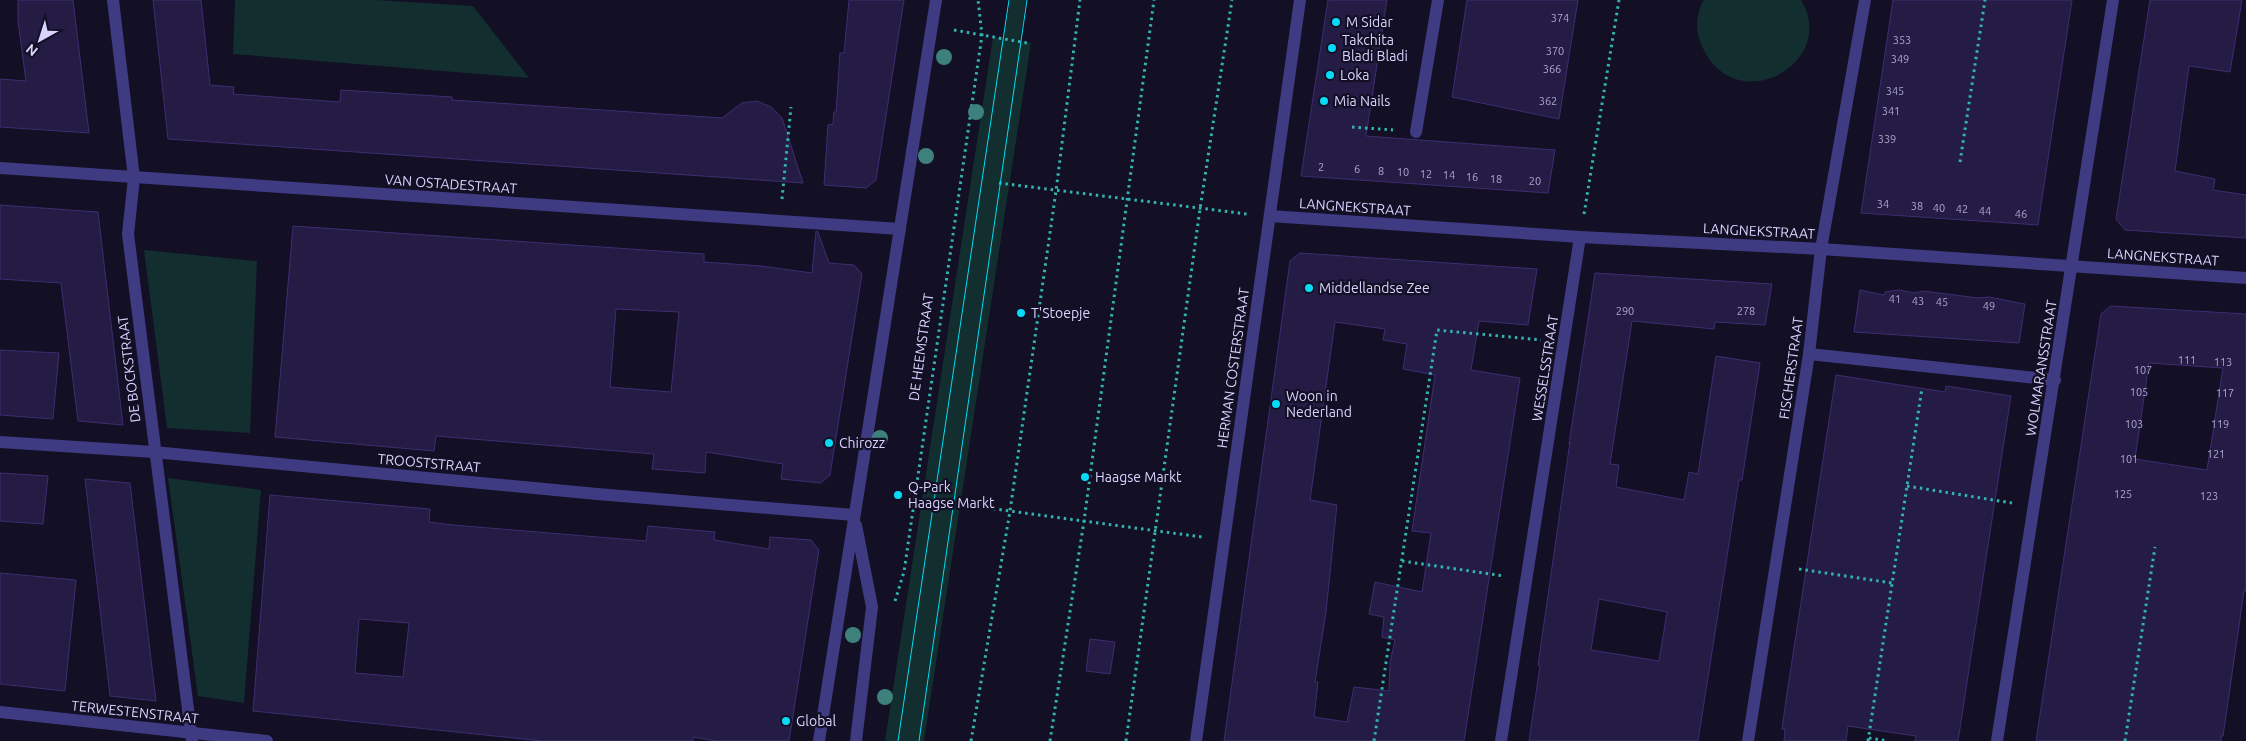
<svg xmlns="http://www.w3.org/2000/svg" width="2246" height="741" font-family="Ubuntu,sans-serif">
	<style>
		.green { fill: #122e2e }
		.building { fill: #251c45; stroke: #3d2e71; fill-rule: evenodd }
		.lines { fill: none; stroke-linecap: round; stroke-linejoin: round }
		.path { stroke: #32b4af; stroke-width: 3; stroke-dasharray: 2.5 4; stroke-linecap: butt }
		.minor { stroke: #3f3b83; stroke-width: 12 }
		.tram { stroke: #05dbf8; stroke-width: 1 }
		.tree { fill: #3e807b }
		.poi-dot { fill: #05dbf8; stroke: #130f25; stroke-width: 2 }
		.labels { text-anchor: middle; stroke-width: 4.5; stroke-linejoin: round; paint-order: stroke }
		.number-label { font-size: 11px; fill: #aca6d0 }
		.poi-label { font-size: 14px; fill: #d9d4fe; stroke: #130f25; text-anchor: start }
		.street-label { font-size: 14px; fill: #d9d4fe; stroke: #130f25 }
	</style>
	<rect width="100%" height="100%" fill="#130f25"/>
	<g class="green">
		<path d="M235 0H376L473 6 529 78 233 54Z"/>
		<path d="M1010 0H1026L1020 41 1031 43 924 741H885L993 37 1004 38Z"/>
		<path d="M1704 0H1801C1840 64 1733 122 1701 44 1695 31 1696 12 1704 0Z"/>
		<path d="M144 250 257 261 250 433 167 428Z"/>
		<path d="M168 478 261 490 244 703 198 696Z"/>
	</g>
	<g class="building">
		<path d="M18 0H73L89 133 0 127V79L26 81 18 21Z"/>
		<path d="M153 0H201L210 85 234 87 233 94 340 102 341 90 452 97V100L722 118 742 103 757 101 771 107 782 118 803 183 168 139Z"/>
		<path d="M849 0H904L876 180 866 188 824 185 828 125 833 124 834 112H836L840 53H844Z"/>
		<path d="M1328 0H1387L1366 136 1555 150 1548 193 1301 176Z"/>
		<path d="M1467 0H1578L1559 119 1452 97Z"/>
		<path d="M1893 0H2072L2038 225 1861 213Z"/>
		<path d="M2150 0H2242L2230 72 2189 66 2175 171 2215 179 2213 190 2246 195V238L2125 230 2116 219Z"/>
		<path d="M0 205 98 212 123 425 78 421 61 283 0 279Z"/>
		<path d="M293 226 704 254V262L761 266 812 273 816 231 818 232 829 263 854 265 862 274 830 475 821 483 781 479 783 464 706 452 705 473 652 469 654 454 605 450 436 436 434 451 275 437ZM616 309 679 312 671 392 610 387Z"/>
		<path d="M1300 253 1537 269 1528 325 1479 321 1471 370 1520 378 1464 741H1224L1290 261ZM1335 322 1385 329 1383 340 1407 344 1403 369 1435 375 1412 531 1431 533 1422 592 1375 582 1369 614 1384 617 1382 637 1395 640 1390 663 1389 691 1354 687 1347 722 1314 717 1318 682H1315L1326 612 1337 505 1310 500Z"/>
		<path d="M1595 273 1772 284 1765 325 1715 322 1714 329 1632 321 1610 464 1619 465 1616 487 1684 500 1689 472 1698 474 1716 356 1760 363 1742 480H1739L1698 741H1529L1540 666 1538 665 1570 442 1569 444ZM1599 599 1667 612 1659 661 1591 650Z"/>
		<path d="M1860 290 1884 295 1885 292 1899 290 1915 293 1923 291 1978 298 1989 297 2025 304 2019 343 1854 332Z"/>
		<path d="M2111 306 2246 314V591H2244L2223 736H2221V741H2036L2101 314ZM2149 363 2223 368 2207 470 2135 459Z"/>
		<path d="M0 350 59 353 53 419 0 415Z"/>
		<path d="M1836 375 1945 392 1946 386 2011 396 1958 741H1915L1916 736 1848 726 1846 741H1784L1785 729H1782L1786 700Z"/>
		<path d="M0 473 48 476 43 524 0 521Z"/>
		<path d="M85 479 130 483 156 701 110 696Z"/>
		<path d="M270 495 430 509 429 522 453 525 646 541 648 526 715 532 714 540 769 549 770 537 811 540 819 550 789 741H716L693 737V741H543L253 711ZM359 619 409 623 403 677 355 673Z"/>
		<path d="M0 573 76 580 65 691 0 684Z"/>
		<path d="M1090 639 1115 642 1110 674 1086 671Z"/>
	</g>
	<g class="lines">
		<g class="path">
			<path d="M954 30 1027 43"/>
			<path d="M1352 127 1393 130"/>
			<path d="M1960 162 1985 0"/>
			<path d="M999 183 1247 214"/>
			<path d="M782 199 791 107"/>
			<path d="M1584 214 1619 0"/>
			<path d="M1907 486 2012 503"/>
			<path d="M980 507 1202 537"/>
			<path d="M1402 561 1504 576"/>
			<path d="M1799 569 1892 583"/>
			<path d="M895 601 904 572 982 35 978 0"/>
			<path d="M1869 738 1888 741"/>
			<path d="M971 741 1010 511 1056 191 1080 0"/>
			<path d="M1050 741 1084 521 1154 0"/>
			<path d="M1126 741 1200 209 1232 0"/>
			<path d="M1374 741 1437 330 1541 340"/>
			<path d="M1868 741 1922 388"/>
			<path d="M2125 741 2155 547"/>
		</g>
		<g class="minor">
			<path d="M113 0 134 178 128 234 192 741"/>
			<path d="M1416 132 1438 0"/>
			<path d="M0 168 900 229"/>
			<path d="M1270 216 1580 237 1821 249 2246 278"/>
			<path d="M1809 354 2055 380"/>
			<path d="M0 442 154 452 597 494 854 515"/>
			<path d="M0 712 267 741"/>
			<path d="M819 741 936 0"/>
			<path d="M856 741 872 607 856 525"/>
			<path d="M1196 741 1300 0"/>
			<path d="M1501 741 1580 237"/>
			<path d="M1748 741 1809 354 1821 249 1865 0"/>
			<path d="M1997 741 2113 0"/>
		</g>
		<g class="tram">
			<path d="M898 741 1009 0"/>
			<path d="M919 741 1027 0"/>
		</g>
	</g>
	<g class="tree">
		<circle cx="944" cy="57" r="8"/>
		<circle cx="976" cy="112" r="8"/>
		<circle cx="926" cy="156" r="8"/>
		<circle cx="880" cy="438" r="8"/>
		<circle cx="853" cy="635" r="8"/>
		<circle cx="885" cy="697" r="8"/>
	</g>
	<g class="poi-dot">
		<circle cx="1336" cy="22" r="5"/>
		<circle cx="1332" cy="48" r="5"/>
		<circle cx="1330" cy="75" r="5"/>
		<circle cx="1324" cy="101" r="5"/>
		<circle cx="1309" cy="288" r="5"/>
		<circle cx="1021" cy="313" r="5"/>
		<circle cx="1276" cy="404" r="5"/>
		<circle cx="829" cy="443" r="5"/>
		<circle cx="1085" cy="477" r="5"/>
		<circle cx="898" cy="495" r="5"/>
		<circle cx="786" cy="721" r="5"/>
	</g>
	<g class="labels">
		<g class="number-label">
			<text x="1560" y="22">374</text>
			<text x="1902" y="44">353</text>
			<text x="1555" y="55">370</text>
			<text x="1900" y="63">349</text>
			<text x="1552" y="73">366</text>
			<text x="1895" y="95">345</text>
			<text x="1548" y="105">362</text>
			<text x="1891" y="115">341</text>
			<text x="1887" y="143">339</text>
			<text x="1321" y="171">2</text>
			<text x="1357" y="173">6</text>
			<text x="1381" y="175">8</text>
			<text x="1403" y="176">10</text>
			<text x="1426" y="178">12</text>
			<text x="1449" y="179">14</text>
			<text x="1472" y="181">16</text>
			<text x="1496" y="183">18</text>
			<text x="1535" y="185">20</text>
			<text x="1883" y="208">34</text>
			<text x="1917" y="210">38</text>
			<text x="1939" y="212">40</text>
			<text x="1962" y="213">42</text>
			<text x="1985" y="215">44</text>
			<text x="2021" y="218">46</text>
			<text x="1895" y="303">41</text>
			<text x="1918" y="305">43</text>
			<text x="1942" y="306">45</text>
			<text x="1989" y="310">49</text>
			<text x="1625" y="315">290</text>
			<text x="1746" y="315">278</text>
			<text x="2187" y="364">111</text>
			<text x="2223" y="366">113</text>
			<text x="2143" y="374">107</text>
			<text x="2139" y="396">105</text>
			<text x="2225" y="397">117</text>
			<text x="2134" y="428">103</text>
			<text x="2220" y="428">119</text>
			<text x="2216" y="458">121</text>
			<text x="2129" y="463">101</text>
			<text x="2123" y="498">125</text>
			<text x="2209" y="500">123</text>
		</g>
		<g class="poi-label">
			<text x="1346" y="27">M Sidar</text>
			<text x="1342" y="45">Takchita<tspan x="1342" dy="16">Bladi Bladi</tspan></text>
			<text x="1340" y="80">Loka</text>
			<text x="1334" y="106">Mia Nails</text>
			<text x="1319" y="293">Middellandse Zee</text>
			<text x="1031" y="318">T'Stoepje</text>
			<text x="1286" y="401">Woon in<tspan x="1286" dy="16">Nederland</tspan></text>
			<text x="839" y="448">Chirozz</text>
			<text x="1095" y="482">Haagse Markt</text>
			<text x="908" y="492">Q-Park<tspan x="908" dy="16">Haagse Markt</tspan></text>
			<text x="796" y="726">Global</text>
		</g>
		<g class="street-label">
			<text transform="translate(451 184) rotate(4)" y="5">VAN OSTADESTRAAT</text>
			<text transform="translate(1355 207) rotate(4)" y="5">LANGNEKSTRAAT</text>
			<text transform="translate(1759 231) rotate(3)" y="5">LANGNEKSTRAAT</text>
			<text transform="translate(2163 257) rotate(4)" y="5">LANGNEKSTRAAT</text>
			<text transform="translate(921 347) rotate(-82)" y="5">DE HEEMSTRAAT</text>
			<text transform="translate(1233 368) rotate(-82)" y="5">HERMAN COSTERSTRAAT</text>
			<text transform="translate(1545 368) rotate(-81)" y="5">WESSELSSTRAAT</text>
			<text transform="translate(1791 368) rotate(-82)" y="5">FISCHERSTRAAT</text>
			<text transform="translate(2041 368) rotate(-81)" y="5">WOLMARANSSTRAAT</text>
			<text transform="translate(129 369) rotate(-97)" y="5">DE BOCKSTRAAT</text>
			<text transform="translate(429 463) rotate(5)" y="5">TROOSTSTRAAT</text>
			<text transform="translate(135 712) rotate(6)" y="5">TERWESTENSTRAAT</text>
		</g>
	</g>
	<g transform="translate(40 40) rotate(219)" stroke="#130f25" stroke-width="4" paint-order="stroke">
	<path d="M0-4L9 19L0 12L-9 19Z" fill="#d9d4fe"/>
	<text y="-8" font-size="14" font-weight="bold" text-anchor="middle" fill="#d9d4fe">N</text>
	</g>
</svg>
